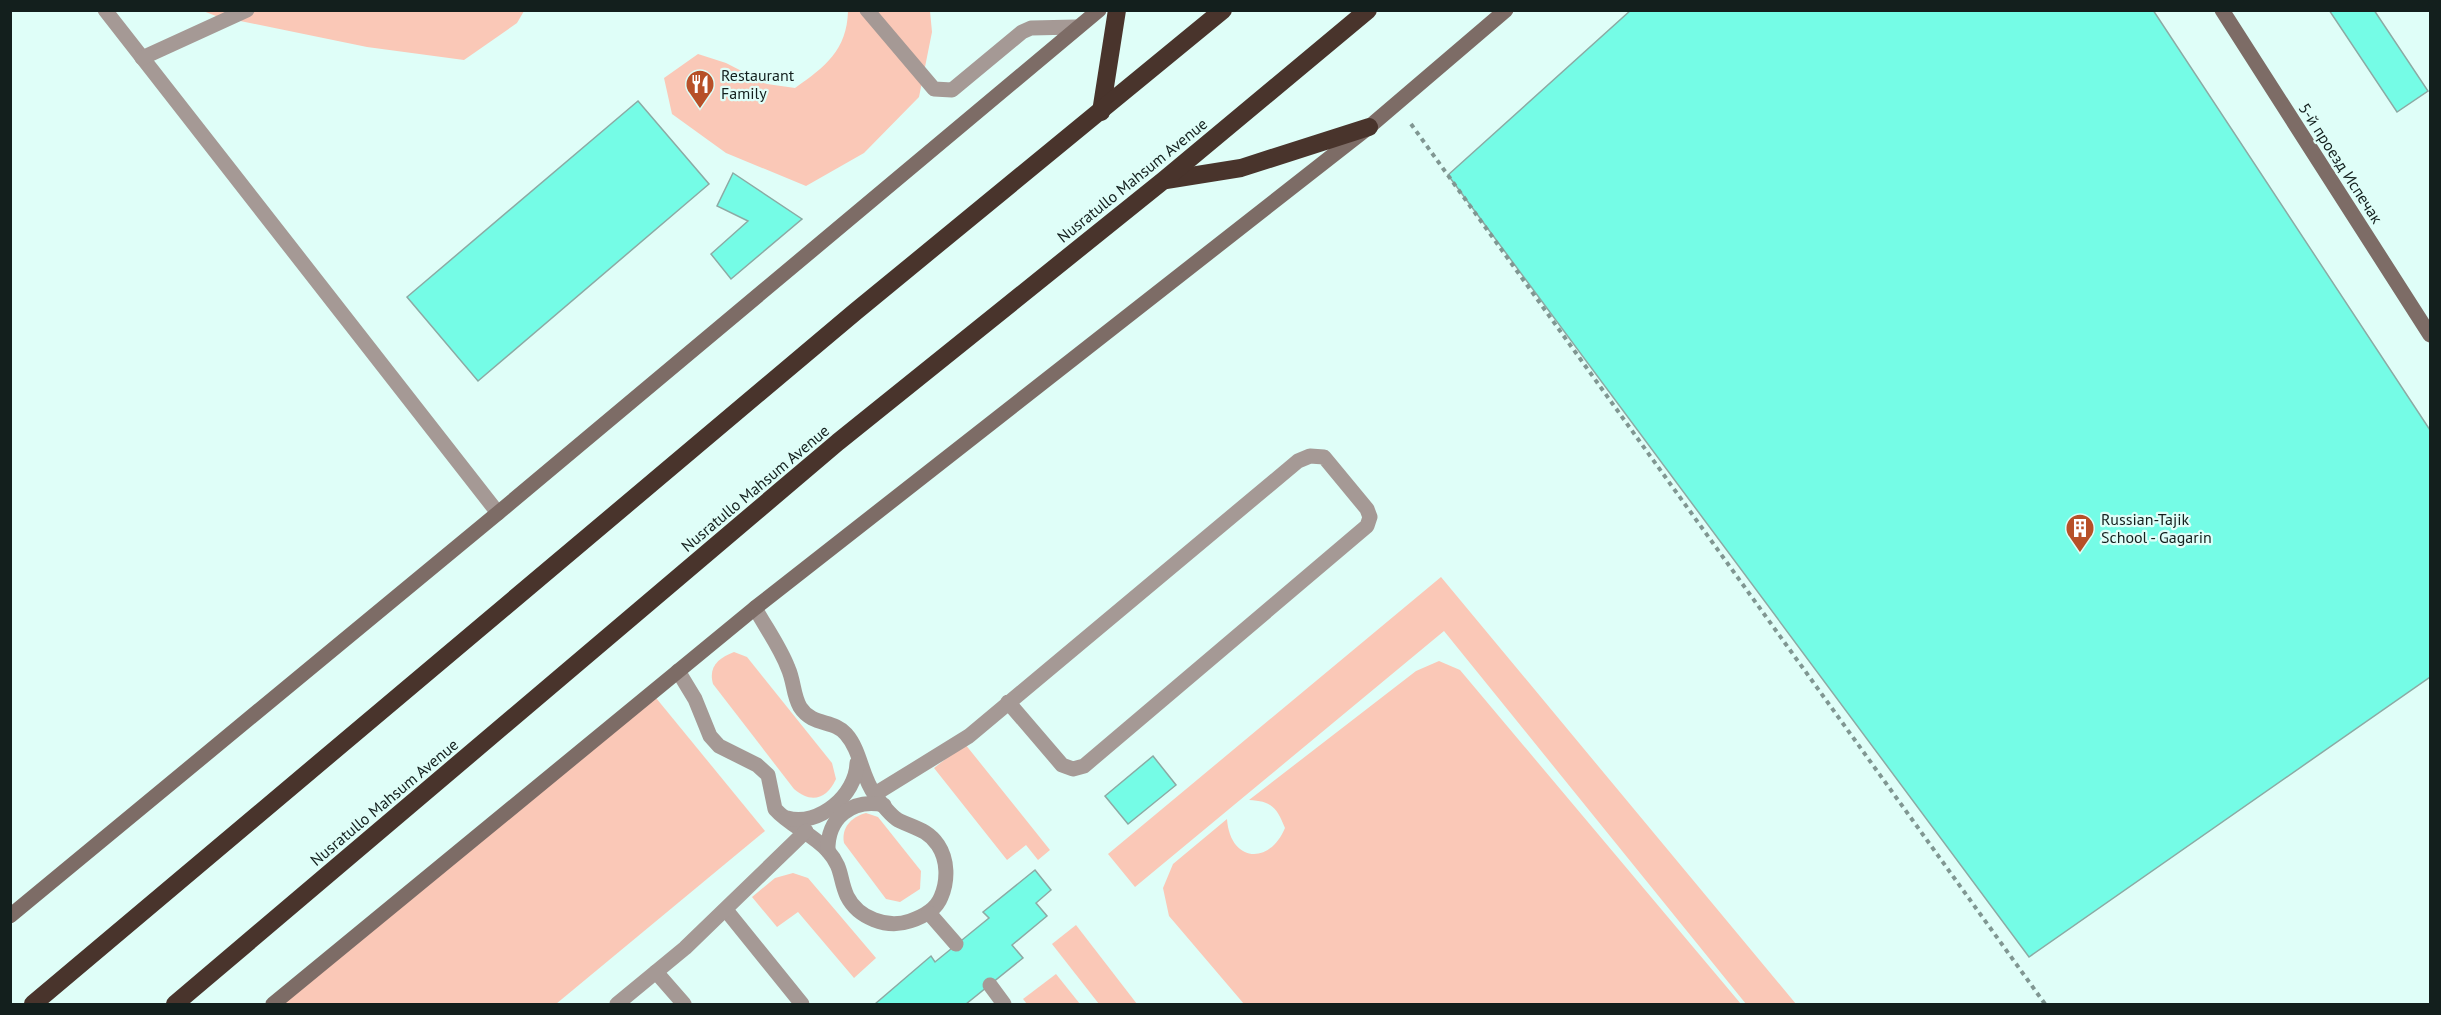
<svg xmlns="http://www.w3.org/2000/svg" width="2441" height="1015" font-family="'PT Sans',sans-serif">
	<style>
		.green { fill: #fac8b7 }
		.building { fill: #75fce6; stroke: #8caaa4; stroke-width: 1.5 }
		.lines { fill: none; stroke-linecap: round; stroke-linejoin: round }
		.path { stroke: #809792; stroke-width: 4; stroke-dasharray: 4.5 4.5; stroke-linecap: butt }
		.lane { stroke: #a59995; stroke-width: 15 }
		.secondary { stroke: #7d6c66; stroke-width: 15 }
		.highway { stroke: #49342c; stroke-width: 18 }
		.labels { text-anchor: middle; stroke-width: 4.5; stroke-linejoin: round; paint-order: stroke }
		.poi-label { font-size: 16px; fill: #131f1d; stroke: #dffef8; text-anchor: start }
		.street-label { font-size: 16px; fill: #131f1d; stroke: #dffef8 }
	</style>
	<rect width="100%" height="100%" fill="#dffef8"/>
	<g class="green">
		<path d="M203 11H524L517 23 464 60 367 47 216 16Z"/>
		<path d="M848 11H930L932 32 919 97 864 153 806 186 726 153 672 114 664 78 698 54 726 63 767 84 795 88C825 67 847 50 848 11Z"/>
		<path d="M1441 577 1796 1004H1746L1444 631 1135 887 1108 854Z"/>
		<path d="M734 652 747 657 832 763 836 779C827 799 811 804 794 789L713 684C708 666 719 658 734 652Z"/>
		<path d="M1439 661 1460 670 1741 1004H1244L1169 916 1163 888 1173 864 1227 819C1230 862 1269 866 1285 828 1277 808 1272 801 1249 800L1416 671Z"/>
		<path d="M652 693 765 831 556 1004H274Z"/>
		<path d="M965 744 1050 850 1038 860 1026 845 1007 860 934 768Z"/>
		<path d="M866 813 878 817 921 871 920 889 900 902 886 899 844 843C841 828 851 817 866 813Z"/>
		<path d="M793 873 808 878 876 958 854 978 798 912 777 927 752 897 775 878Z"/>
		<path d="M1076 925 1137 1004H1099L1052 944Z"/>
		<path d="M1056 974 1080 1004H1027L1023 999Z"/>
	</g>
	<g class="building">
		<path d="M1631 10H2153L2430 430V677L2029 957 1448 175Z"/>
		<path d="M2329 10H2374L2428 91 2397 112Z"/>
		<path d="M638 101 709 184 478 381 407 297Z"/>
		<path d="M733 173 802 219 731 279 711 254 748 221 717 206Z"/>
		<path d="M1153 756 1176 785 1128 824 1105 796Z"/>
		<path d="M1035 870 1051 890 1036 903 1047 916 1012 945 1023 958 966 1004H875L931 956 935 962 989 918 983 912Z"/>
	</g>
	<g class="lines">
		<path class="path" d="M1411 124 2045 1004"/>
		<g class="lane">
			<path d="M105 10 498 513"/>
			<path d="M867 10 934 89 952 90 1022 32 1031 28 1076 27"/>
			<path d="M142 58 247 10"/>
			<path d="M678 671 695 699 710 736 719 746 757 765 768 775 775 809C790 826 813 834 828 851 843 868 839 878 847 896 858 918 887 929 910 921 922 917 936 910 941 897 948 881 948 860 938 845 928 830 915 828 900 821 891 817 881 803 875 795 861 776 861 751 846 734 833 719 813 727 800 707 793 695 794 681 788 668 780 647 766 628 755 608"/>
			<path d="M875 794 969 736 1298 461 1310 456 1324 457 1367 509 1370 517 1367 526 1084 766 1073 769 1062 765 1008 702"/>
			<path d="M787 818C819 827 856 795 857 763"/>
			<path d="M828 851C827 818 852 798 884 805"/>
			<path d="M726 910 802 1004"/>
			<path d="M929 913 956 944"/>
			<path d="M656 972 684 1004"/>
			<path d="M990 985 1004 1004"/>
			<path d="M617 1004 685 948 806 831"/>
		</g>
		<g class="secondary">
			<path d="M2222 10 2430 335"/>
			<path d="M10 916 498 513 1099 10"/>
			<path d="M273 1004 755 608 1369 127 1506 10"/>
		</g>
		<g class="highway">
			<path d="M1101 112 1117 10"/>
			<path d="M1166 180 1241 168 1369 127"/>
			<path d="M33 1004 855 312 1223 10"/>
			<path d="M175 1004 838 442 1164 180 1368 10"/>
		</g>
	</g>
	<defs>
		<g id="restaurant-pin" transform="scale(1.5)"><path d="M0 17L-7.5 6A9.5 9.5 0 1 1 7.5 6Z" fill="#b75028" stroke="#dffef8"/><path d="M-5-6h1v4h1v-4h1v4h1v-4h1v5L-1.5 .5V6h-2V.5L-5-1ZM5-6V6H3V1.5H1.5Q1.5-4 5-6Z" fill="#fff"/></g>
		<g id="building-pin" transform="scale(1.5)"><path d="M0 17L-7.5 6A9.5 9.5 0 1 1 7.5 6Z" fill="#b75028" stroke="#dffef8"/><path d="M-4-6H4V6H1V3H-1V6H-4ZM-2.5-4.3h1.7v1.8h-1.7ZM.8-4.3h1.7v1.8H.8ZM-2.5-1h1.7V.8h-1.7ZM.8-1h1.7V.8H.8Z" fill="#fff"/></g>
	</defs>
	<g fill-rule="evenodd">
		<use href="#restaurant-pin" x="700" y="84"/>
		<use href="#building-pin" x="2080" y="528"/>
	</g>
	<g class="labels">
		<g class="poi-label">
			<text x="721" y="81">Restaurant<tspan x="721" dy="18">Family</tspan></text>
			<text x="2101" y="525">Russian-Tajik<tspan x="2101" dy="18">School - Gagarin</tspan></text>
		</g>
		<g class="street-label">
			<text transform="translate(2341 163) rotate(57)" y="6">5-й проезд Испечак</text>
			<text transform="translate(1132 180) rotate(-39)" y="6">Nusratullo Mahsum Avenue</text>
			<text transform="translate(755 488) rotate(-40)" y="6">Nusratullo Mahsum Avenue</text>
			<text transform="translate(384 802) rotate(-40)" y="6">Nusratullo Mahsum Avenue</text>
		</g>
	</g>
	<rect width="2441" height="1015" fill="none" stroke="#131f1d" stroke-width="24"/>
</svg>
